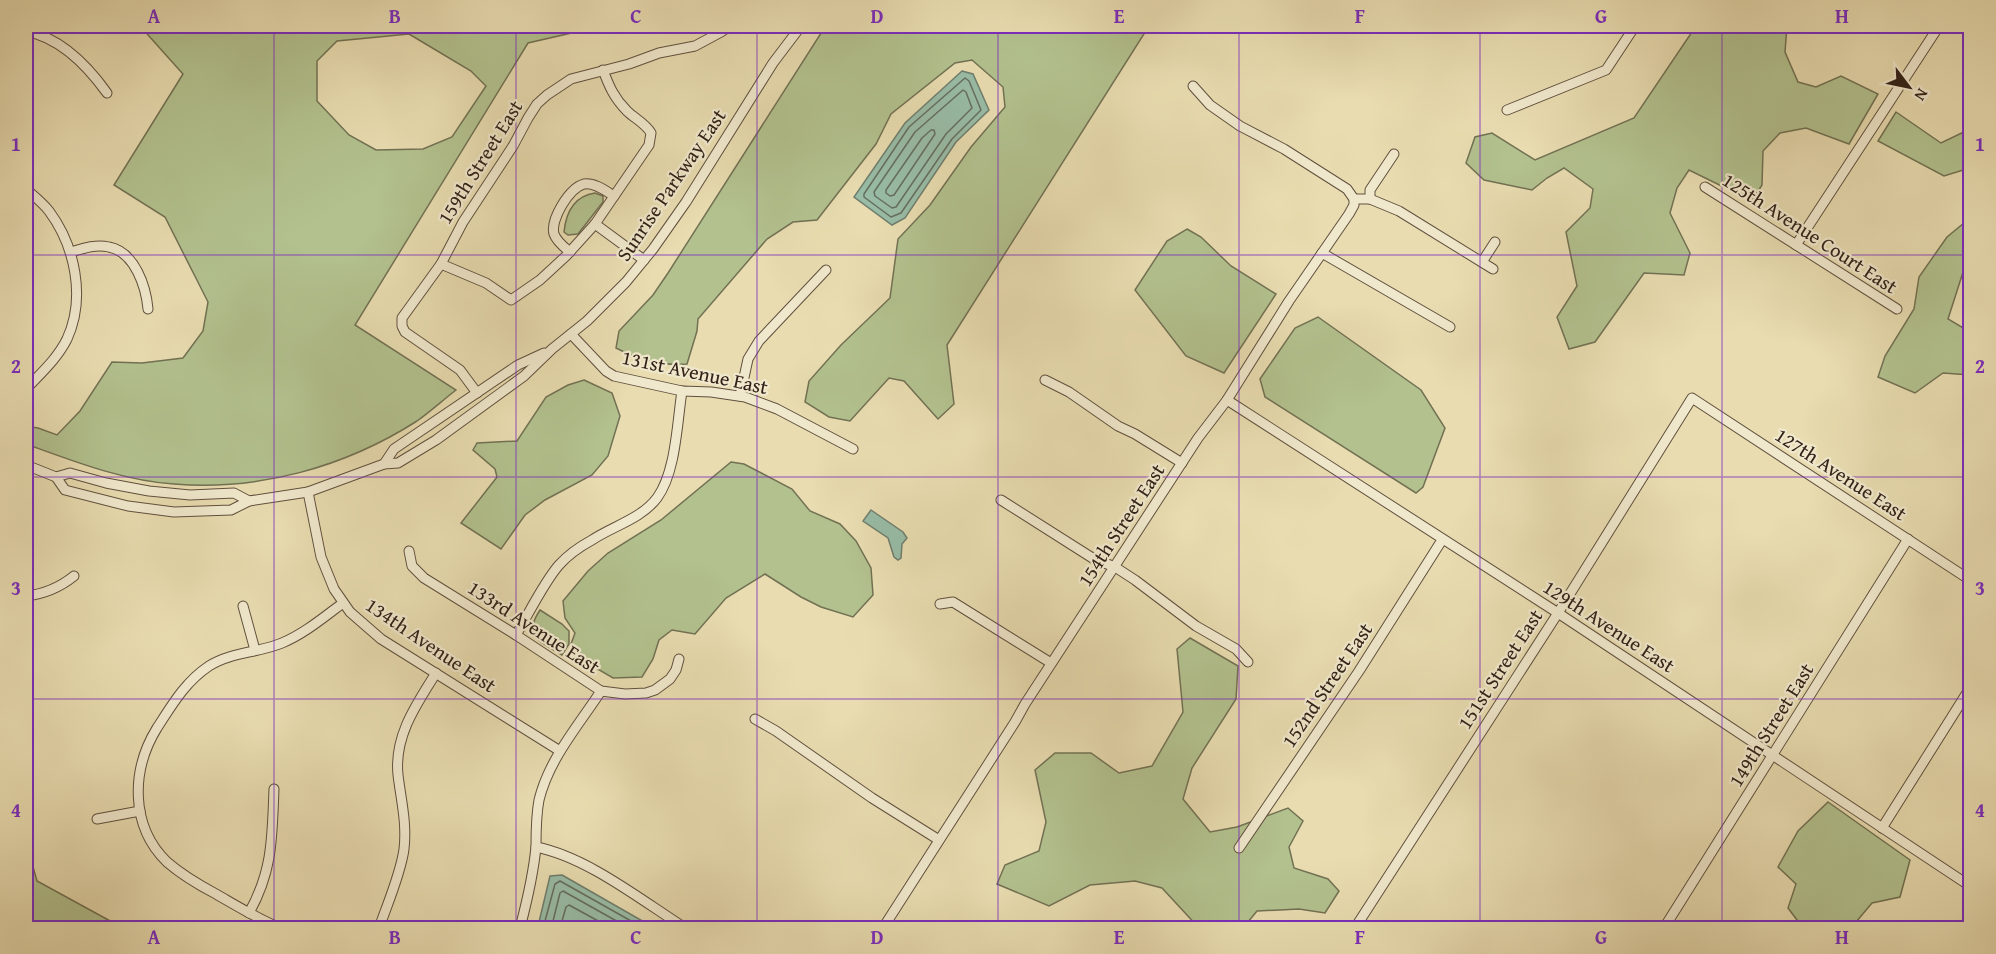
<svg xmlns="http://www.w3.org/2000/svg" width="1996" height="954" font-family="'Gentium Book Plus',serif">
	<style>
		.green { fill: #b2c18e; stroke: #727153; stroke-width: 1.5; fill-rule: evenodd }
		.water { fill: #98bca6; stroke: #6f7e6d; stroke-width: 1.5 }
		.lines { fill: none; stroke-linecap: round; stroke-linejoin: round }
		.shore { stroke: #656e5f; stroke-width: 1.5 }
		.minor-casing { stroke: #60503e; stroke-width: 11 }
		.minor { stroke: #f0e8cc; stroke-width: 9 }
		.grid { fill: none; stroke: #7b2cbf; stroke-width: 1.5; stroke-opacity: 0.55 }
		.labels { text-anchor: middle; stroke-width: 4.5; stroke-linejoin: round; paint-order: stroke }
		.street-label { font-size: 20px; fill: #322118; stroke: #f0e8cc }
		.neatline { fill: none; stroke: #7b2cbf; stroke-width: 2 }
		.grid-label { font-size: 20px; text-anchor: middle; font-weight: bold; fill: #7b2cbf }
	</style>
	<rect width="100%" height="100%" fill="#e8dcb0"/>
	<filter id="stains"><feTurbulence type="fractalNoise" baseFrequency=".00333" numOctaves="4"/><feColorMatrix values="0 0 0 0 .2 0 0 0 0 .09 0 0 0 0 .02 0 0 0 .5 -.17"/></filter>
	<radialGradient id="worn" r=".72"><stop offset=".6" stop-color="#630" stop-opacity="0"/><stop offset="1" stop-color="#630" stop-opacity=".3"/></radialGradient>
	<g class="green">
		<path d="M140 26H602L528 43 355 325 456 390C443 400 430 412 417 421 345 467 259 491 174 484 124 481 73 461 26 444V433L32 427 38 428 57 435 80 411 112 362 142 363 183 358 203 331 208 302 165 217 114 185 183 74ZM409 34 471 71 486 86 452 137 423 149 376 150 349 135 317 101V61L337 41Z"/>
		<path d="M828 26H1149L947 345 954 404 938 419 904 381 889 378 850 421 829 417 805 402 809 381 841 345 890 298 898 239 930 205 971 147 1005 107 1003 87 972 60 955 63 891 114 876 144 817 220 793 222 767 239 698 319 697 331 687 364C661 366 639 360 616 348L619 331 653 295 668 273 823 30Z"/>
		<path d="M1696 26H1787L1785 52 1798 82 1816 87 1841 76 1878 94 1849 144 1806 128 1780 133 1763 151 1762 185 1752 201 1689 170 1677 188 1670 213 1690 253 1684 275 1644 273 1595 342 1569 349 1557 317 1577 286 1566 232 1590 208 1593 189 1564 168 1547 178 1532 190 1484 180 1466 163 1475 137 1492 133 1535 160 1634 118Z"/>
		<path d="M1896 112 1941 143 1970 129V168L1944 176 1878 141Z"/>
		<path d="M595 193 603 196V202L578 234 568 235 564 232C566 212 575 196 595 193Z"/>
		<path d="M1970 218V261L1965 266 1948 319 1970 332V375L1943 373 1915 393 1878 377 1885 356 1914 309 1919 277 1947 237Z"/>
		<path d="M1187 229 1201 237 1231 266 1276 294 1224 373 1186 356 1135 290 1167 241Z"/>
		<path d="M1318 317 1421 390 1445 428 1423 487 1416 493 1265 397 1260 379 1295 328Z"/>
		<path d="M584 380 612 393 620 416 608 456 592 475 545 500 525 515 501 549 461 523 497 477 495 469 473 450 477 443 517 441 546 397 568 385Z"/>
		<path d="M731 462 744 464 792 489 810 511 840 524 856 541 871 568 873 595 853 617 821 607 801 597 765 574 726 598 695 634 672 630 659 640 653 659 642 677 613 678 577 657 571 644 575 633 565 618 563 601 588 571 608 553 661 520Z"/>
		<path d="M540 610 562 624 569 631V644L562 655C540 641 522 637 540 610Z"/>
		<path d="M1190 638 1238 666 1236 699 1192 768 1183 799 1210 832 1237 827 1288 808 1303 821 1289 847 1294 868 1328 879 1339 891 1325 913 1299 909 1257 911 1243 928H1199L1162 888 1135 881 1090 885 1049 906 997 884 1005 865 1039 851 1046 822 1035 770 1055 753H1091L1119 773 1152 766 1183 712 1177 649Z"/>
		<path d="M1828 802 1910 860 1900 897 1872 903 1851 928H1803L1788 908 1796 884 1778 867 1798 831Z"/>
		<path d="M26 842 37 881 123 928H26Z"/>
	</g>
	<g class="water">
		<path d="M962 71 973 74 989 110 956 142 905 218 892 225 854 197 905 123Z"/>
		<path d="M871 510 903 532 907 538 902 544 901 558 898 560 894 557 888 538 863 521Z"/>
		<path d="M562 875 646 923 647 928H541L539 922 550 876Z"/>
	</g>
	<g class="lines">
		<g class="shore">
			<path d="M965 78 969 81 981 110 952 139 901 213 891 217 864 197V194L909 127Z"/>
			<path d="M963 90 966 92 972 108 946 134 896 207 892 208 875 196 874 192 915 132Z"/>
			<path d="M931 130H934L935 134 894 195 890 196 886 193V190L922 138Z"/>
			<path d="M546 928 545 921 555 884 560 881 640 926 641 928"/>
			<path d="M554 928 553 921 560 893 563 891 629 928"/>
			<path d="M563 928 562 921 566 907 569 905 611 928"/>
		</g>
		<g class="minor-casing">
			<g id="minor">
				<path d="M26 31C61 38 87 65 107 93"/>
				<path d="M1193 86 1210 105 1240 126 1284 149 1347 189 1354 199"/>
				<path d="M1507 110 1606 70 1635 26"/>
				<path d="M1705 187 1897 309"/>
				<path d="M26 189C34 196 43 203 49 211 75 246 86 298 67 339 57 359 41 373 26 389"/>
				<path d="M1370 199V190L1394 154"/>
				<path d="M595 224 644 260"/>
				<path d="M1796 245 1939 26"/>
				<path d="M71 252C84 248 96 244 109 247 135 252 146 287 148 309"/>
				<path d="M570 252C564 247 557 242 554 234 550 220 569 188 584 184 594 182 606 191 614 196"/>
				<path d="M1322 253 1450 327"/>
				<path d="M1482 262 1495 242"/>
				<path d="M441 264 486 283 511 300 540 280 566 256 595 224 649 145 651 133C646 124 634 118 627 111 614 98 609 86 603 70"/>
				<path d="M571 334 606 371 614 376 682 391 711 392 745 397 777 409 853 449"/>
				<path d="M1045 380 1069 392 1118 426 1135 434 1182 463"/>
				<path d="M477 393 460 370 405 332 402 326V318L441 264 463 222 513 146 528 118 537 104 547 95 571 79 629 64 659 53 695 46 721 32 730 26"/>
				<path d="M740 396 748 359 759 341 826 270"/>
				<path d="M1227 400 1558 613 1970 886"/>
				<path d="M384 464 394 449 518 365 544 353"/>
				<path d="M26 465 56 477 65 490 128 506 174 512 231 510 249 501 308 492 384 464 398 463 436 440 524 376 552 349 587 321 626 282 653 249 686 202 773 63 801 26"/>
				<path d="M56 477 70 473 106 483 149 491 190 495 234 493 249 501"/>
				<path d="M308 492 321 557 334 589 350 612 381 639 560 751"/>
				<path d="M1001 500 1094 559 1115 567 1135 580 1196 626 1236 649 1248 662"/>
				<path d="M409 551 412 566 424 578 516 635 601 691 625 694 646 693 655 690 670 679 676 670 679 659"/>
				<path d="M26 596C45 594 59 588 74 576"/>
				<path d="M940 604 953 602 1051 663"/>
				<path d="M243 606 255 650"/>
				<path d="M516 635C528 615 544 582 559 565 567 556 581 546 592 540 613 526 641 519 657 498 676 472 677 423 682 391"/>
				<path d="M755 719 776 731 872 798 939 840"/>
				<path d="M97 819 140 811"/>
				<path d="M1882 828 1970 688"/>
				<path d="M536 847C587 857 641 900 685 928"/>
				<path d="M1239 848 1359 671 1442 540"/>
				<path d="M249 913C273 870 272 837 274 789"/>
				<path d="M280 928C258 919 237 906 216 894 199 885 182 875 167 862 130 826 131 770 157 728 172 705 185 682 209 666 231 652 258 653 282 643 304 634 324 617 343 603"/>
				<path d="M379 928C387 905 401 873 404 849 407 823 401 800 398 775 394 736 416 705 436 673"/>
				<path d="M520 928C526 905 534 870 536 846 536 830 536 816 539 800 549 759 578 726 601 691"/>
				<path d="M883 928 1015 722 1025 704 1198 438 1227 400 1289 301 1349 214 1354 205V199H1370L1399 211 1493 269"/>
				<path d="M1355 928 1558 613 1692 398 1970 580"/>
				<path d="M1664 928 1908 539"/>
				<path d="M1970 928V927"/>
			</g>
		</g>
		<use href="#minor" class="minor"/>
	</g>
	<path class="grid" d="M274 26V928M516 26V928M757 26V928M998 26V928M1239 26V928M1480 26V928M1722 26V928M26 255H1970M26 477H1970M26 699H1970"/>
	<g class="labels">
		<g class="street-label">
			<text transform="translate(480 162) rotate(-58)" y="7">159th Street East</text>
			<text transform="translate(671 185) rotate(-56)" y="7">Sunrise Parkway East</text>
			<text transform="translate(1810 233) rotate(33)" y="7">125th Avenue Court East</text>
			<text transform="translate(695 372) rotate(12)" y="7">131st Avenue East</text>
			<text transform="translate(1841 474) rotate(33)" y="7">127th Avenue East</text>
			<text transform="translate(1121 525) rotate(-57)" y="7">154th Street East</text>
			<text transform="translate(1609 626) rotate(33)" y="7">129th Avenue East</text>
			<text transform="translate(534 627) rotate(33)" y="7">133rd Avenue East</text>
			<text transform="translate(431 645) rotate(34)" y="7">134th Avenue East</text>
			<text transform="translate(1500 669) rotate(-57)" y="7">151st Street East</text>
			<text transform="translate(1327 685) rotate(-56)" y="7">152nd Street East</text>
			<text transform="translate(1771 725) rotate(-58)" y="7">149th Street East</text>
		</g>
	</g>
	<rect width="1996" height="954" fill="none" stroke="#e8dcb0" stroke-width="66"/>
	<g transform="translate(1909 87) rotate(122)" stroke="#f0e8cc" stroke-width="4.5" paint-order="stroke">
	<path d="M0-4.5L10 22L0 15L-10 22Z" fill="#322118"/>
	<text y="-9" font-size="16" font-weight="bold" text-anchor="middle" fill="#322118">N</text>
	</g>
	<rect x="33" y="33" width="1930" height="888" class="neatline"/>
	<g class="grid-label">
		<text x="154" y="23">A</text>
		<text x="395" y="23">B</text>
		<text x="636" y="23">C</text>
		<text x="877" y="23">D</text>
		<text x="1119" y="23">E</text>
		<text x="1360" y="23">F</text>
		<text x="1601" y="23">G</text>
		<text x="1842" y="23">H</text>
		<text x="16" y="151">1</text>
		<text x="1980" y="151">1</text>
		<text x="16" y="373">2</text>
		<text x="1980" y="373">2</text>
		<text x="16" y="595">3</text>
		<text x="1980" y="595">3</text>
		<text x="16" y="817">4</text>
		<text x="1980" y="817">4</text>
		<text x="154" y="944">A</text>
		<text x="395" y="944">B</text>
		<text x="636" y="944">C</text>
		<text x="877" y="944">D</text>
		<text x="1119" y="944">E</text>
		<text x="1360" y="944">F</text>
		<text x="1601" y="944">G</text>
		<text x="1842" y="944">H</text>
	</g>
	<rect width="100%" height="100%" filter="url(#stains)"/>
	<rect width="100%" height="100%" fill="url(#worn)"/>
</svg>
